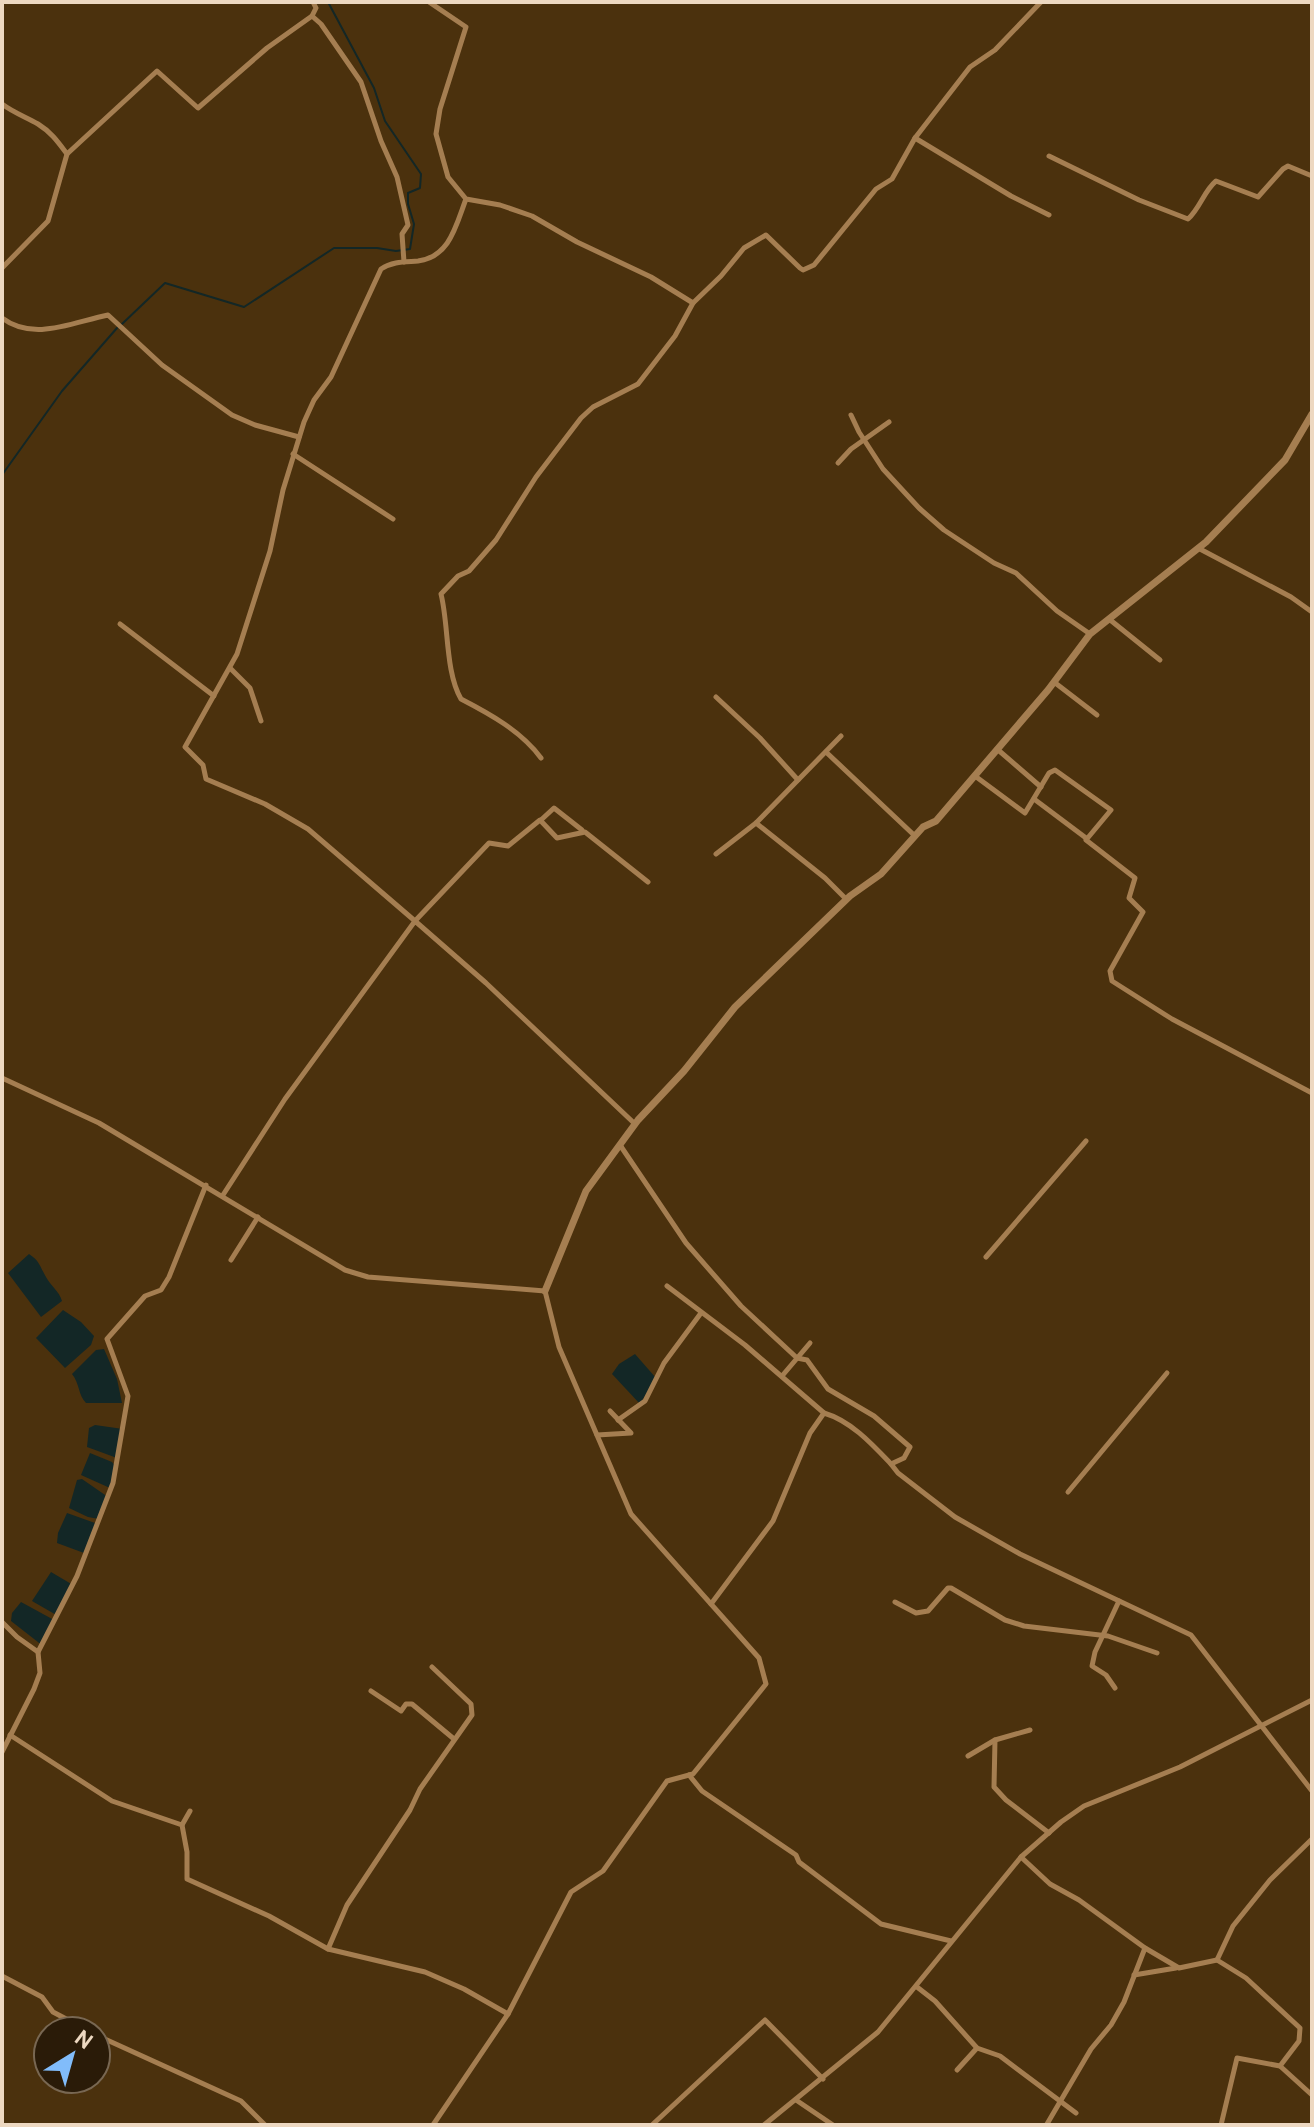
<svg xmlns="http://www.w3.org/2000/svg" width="1314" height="2127" font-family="Overpass,sans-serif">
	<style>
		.water { fill: #132726 }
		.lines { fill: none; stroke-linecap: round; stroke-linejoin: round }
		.stream { stroke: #132726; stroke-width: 2 }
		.street { stroke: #a57e51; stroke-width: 5 }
		.secondary { stroke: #a57e51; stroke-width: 7 }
	</style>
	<rect width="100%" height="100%" fill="#4b310d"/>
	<g class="water">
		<path d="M29 1254C40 1261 40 1267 46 1277 51 1286 59 1291 62 1301L41 1317 8 1273Z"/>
		<path d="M63 1310 81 1322 94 1336 91 1345 65 1368 36 1338Z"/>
		<path d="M104 1349 117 1379 122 1403H86C78 1395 80 1384 72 1374L96 1350Z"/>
		<path d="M635 1354 656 1378 640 1404 612 1374 619 1364Z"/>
		<path d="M95 1425 123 1429 117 1458 87 1447 89 1428Z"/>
		<path d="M90 1453 112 1462 116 1467 110 1488 81 1475Z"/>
		<path d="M82 1479 108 1497 99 1519 88 1517 69 1508 77 1480Z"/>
		<path d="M67 1513 95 1523 97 1530 84 1553 57 1543 58 1533Z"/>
		<path d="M51 1572 73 1585 58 1616 32 1601Z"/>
		<path d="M21 1602 54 1620 43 1646 11 1621 12 1613Z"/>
	</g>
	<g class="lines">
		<g class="stream">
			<path d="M122 324 165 283 244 307 334 248H377L396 251 410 249 414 224 408 204V193L420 188 421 174 385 121 374 88 328 2"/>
			<path d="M2 475 62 391 117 328"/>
		</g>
		<g class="street">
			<path d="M429 2 466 27 440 109 436 134 448 177 466 199 500 205 532 216 577 242 651 277 693 303 721 276 744 248 766 235 800 268 803 270 814 265 876 189 892 179 915 138 970 67 995 50 1041 2"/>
			<path d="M312 16 316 8 313 2"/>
			<path d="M2 104C14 113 26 117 38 124 51 132 58 142 67 154L157 71 198 108 267 48 312 16 321 24 361 82 381 141 397 177 408 225 402 234 404 262"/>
			<path d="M915 138 1011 196 1049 215"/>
			<path d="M1049 156 1139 200 1188 219C1200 208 1204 191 1216 181L1258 197 1283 169 1288 166 1312 176"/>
			<path d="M466 199C456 225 450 257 418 261 405 262 393 261 381 269L331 377 314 400 304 422 283 490 270 551 237 654 185 747 203 765 206 779 265 804 308 829 415 921 489 843 508 846 540 820 557 838 585 832 648 882"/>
			<path d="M2 268 48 221 67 154"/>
			<path d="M2 318C34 342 73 322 108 315L162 365 232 415 255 425 299 437"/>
			<path d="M851 415 859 432 883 469 919 508 944 530 994 563 1016 573 1057 611 1090 634"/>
			<path d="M293 454 393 519"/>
			<path d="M838 463 851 449 889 422"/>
			<path d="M1198 548 1291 597 1312 612"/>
			<path d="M1109 619 1160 660"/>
			<path d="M120 624 214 696"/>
			<path d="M231 669 250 688 261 721"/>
			<path d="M1054 682 1097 715"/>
			<path d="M716 697 760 738 798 780"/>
			<path d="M997 749 1041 787"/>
			<path d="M826 752 915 836"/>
			<path d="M541 758C521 731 490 714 461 699 445 671 449 626 441 594L458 576 469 571 496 540 536 477 581 418 593 407 638 384 675 336 693 303"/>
			<path d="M975 776 1025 813 1049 773 1055 770 1111 810 1086 840 1135 878 1129 898 1143 912 1110 971 1112 981 1172 1019 1312 1093"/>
			<path d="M1034 799 1086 838"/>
			<path d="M541 820 554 808 582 830"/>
			<path d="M756 823 825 878 846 899"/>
			<path d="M716 854 756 823 841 736"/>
			<path d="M2 1078 99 1123 345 1270 368 1277 545 1291 559 1347 631 1514 759 1658 766 1684 693 1774 667 1781 603 1871 571 1892 508 2014 433 2125"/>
			<path d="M620 1145 686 1243 741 1306 797 1358 807 1360 828 1389 874 1416 910 1447 904 1458 891 1464 898 1473 955 1517 1020 1554 1191 1635 1312 1791"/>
			<path d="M223 1195 285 1099 415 921 486 983 635 1124"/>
			<path d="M986 1257 1086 1141"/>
			<path d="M231 1260 258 1217"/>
			<path d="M667 1286 745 1345 824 1413C851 1421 872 1444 891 1464"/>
			<path d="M782 1376 810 1343"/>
			<path d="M618 1420 645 1401 664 1363 701 1313"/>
			<path d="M597 1435 631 1433 610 1411"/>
			<path d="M1068 1492 1167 1373"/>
			<path d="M895 1602 916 1613 928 1611 948 1588H951L1005 1620 1024 1626 1108 1636 1157 1653"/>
			<path d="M711 1604 773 1521 810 1433 824 1413"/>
			<path d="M2 1622 17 1637 38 1652"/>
			<path d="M1115 1688 1106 1675 1092 1666 1095 1652 1119 1601"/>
			<path d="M371 1691 401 1711 406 1704H412L454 1739"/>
			<path d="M10 1735 112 1801 182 1825 187 1852V1879L269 1916 328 1949 425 1972 464 1989 508 2014"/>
			<path d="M995 1740 994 1787 1006 1800 1049 1833"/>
			<path d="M2 1752 34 1689 40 1673 38 1652 77 1576 113 1483 128 1396 107 1339 145 1296 161 1290 169 1277 206 1185"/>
			<path d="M968 1756 995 1740 1030 1730"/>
			<path d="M689 1775 702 1791 796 1855 799 1862 881 1924 951 1941"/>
			<path d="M182 1825 190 1811"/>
			<path d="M1021 1857 1050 1884 1079 1900 1145 1948 1179 1968 1217 1960 1246 1978 1300 2028 1299 2041 1280 2066 1312 2095"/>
			<path d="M328 1949 347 1905 410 1810 420 1789 472 1715 471 1704 432 1667"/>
			<path d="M1217 1960 1233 1926 1270 1880 1312 1839"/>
			<path d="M1134 1975 1176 1968"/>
			<path d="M2 1976 42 1997 53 2012 89 2031"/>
			<path d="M917 1987 935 2001 977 2048 1000 2056 1076 2113"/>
			<path d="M96 2035 241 2101 265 2125"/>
			<path d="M957 2070 977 2048"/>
			<path d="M796 2100 833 2125"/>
			<path d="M1047 2124 1091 2049 1111 2025 1124 2002 1145 1948"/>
			<path d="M652 2125 765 2020 823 2079"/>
			<path d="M764 2125 878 2032 1021 1857 1061 1822 1084 1806 1180 1767 1312 1700"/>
			<path d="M1221 2125 1237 2058 1280 2066"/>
		</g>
		<path class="secondary" d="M545 1291 586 1191 638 1120 684 1071 735 1007 850 896 881 874 923 827 936 821 1048 690 1090 634 1206 542 1285 460 1312 414"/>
	</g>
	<rect width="1314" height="2127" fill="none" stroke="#edd8c1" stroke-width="8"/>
	<g transform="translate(72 2055) rotate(37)"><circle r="38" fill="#2a1b08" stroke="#786752" stroke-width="2"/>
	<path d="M0-6L14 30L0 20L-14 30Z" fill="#81bcfa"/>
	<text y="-12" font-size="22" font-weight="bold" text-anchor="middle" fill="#edd8c1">N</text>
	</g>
</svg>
